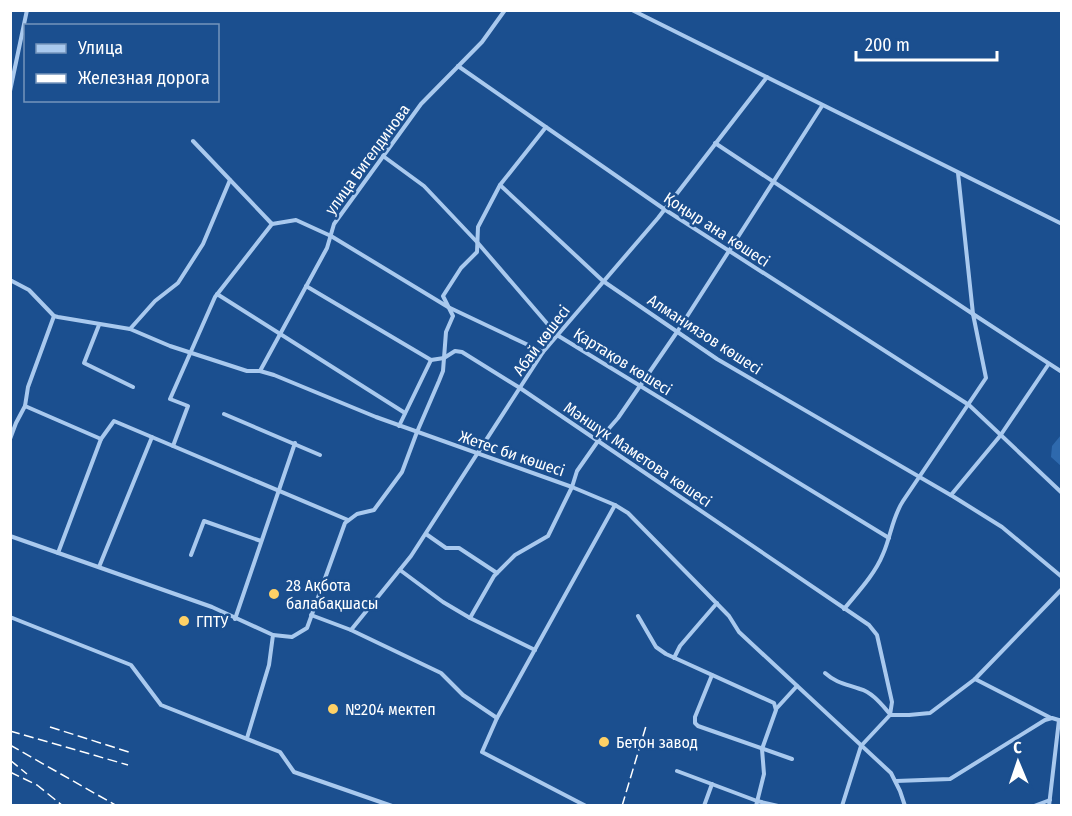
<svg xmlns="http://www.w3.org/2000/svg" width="1072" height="816" font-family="'Fira Sans Condensed',sans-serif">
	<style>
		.green { fill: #2e69ad }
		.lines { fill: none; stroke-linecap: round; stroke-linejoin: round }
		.minor { stroke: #a9c9ee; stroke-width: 4 }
		.rail { stroke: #fff; stroke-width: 1.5; stroke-dasharray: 10 4.5; stroke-linecap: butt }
		.poi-dot { fill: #ffd166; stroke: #1b4f8f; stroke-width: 2 }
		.labels { text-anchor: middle; stroke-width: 5; stroke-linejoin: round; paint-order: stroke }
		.street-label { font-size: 16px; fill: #fff; stroke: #1b4f8f }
		.poi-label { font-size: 16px; fill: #fff; stroke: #1b4f8f; text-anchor: start }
	</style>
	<rect width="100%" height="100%" fill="#1b4f8f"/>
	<path class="green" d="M1061 435V466L1051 457 1052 446Z"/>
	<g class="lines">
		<g class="minor">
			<path d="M632 10 1062 224"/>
			<path d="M458 66 664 209 969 405 1062 493"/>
			<path d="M10 91 27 10"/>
			<path d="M193 141 272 224 296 220 331 236 448 307 543 352"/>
			<path d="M715 143 973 314 958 173"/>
			<path d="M383 156 424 186 477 242 557 335 889 538"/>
			<path d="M500 185 603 281 717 359 954 497 1002 527 1062 577"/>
			<path d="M10 280 29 290 54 316 58 317 130 329 170 346 247 371H260L274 375 376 417 572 487 615 505 628 513 729 616 739 632 891 773 900 791 905 806"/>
			<path d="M306 286 431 360 444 358 455 351 462 352 520 388 869 625 877 635 892 702 890 715"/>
			<path d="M217 294 405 413"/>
			<path d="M973 314 1062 372"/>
			<path d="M99 325 84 363 133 387"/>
			<path d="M130 329 155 301 178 283 203 244 230 180"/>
			<path d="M260 371 327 248 334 224 421 104 482 42 505 10"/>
			<path d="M25 406 101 439 114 421 348 520"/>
			<path d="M224 414 320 455"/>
			<path d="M399 426 431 360"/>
			<path d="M10 439 16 423 25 406 28 387 54 316"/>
			<path d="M173 446 188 406 170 399 215 297 272 224"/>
			<path d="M951 495 1000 436 1048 365"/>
			<path d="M426 534 446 548H459L497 573"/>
			<path d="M10 536 212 607 273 635 269 665 247 738"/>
			<path d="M58 553 101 439"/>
			<path d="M191 555 204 521 261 541"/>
			<path d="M99 567 152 437"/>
			<path d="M400 570 443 602 470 618 535 650"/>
			<path d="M844 609C858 592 875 574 883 554 891 536 892 518 903 501L986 378 973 314"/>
			<path d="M311 615 351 630 441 673 463 695 497 718"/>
			<path d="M638 616 656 647 666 654 774 703 776 710 762 749 764 774 756 806"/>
			<path d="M10 617 131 665 161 705 280 752 294 772 392 806"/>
			<path d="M470 618 494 576 515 555 548 536 572 487 577 471 598 441 618 418 677 332 822 106"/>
			<path d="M235 619 295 443"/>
			<path d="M351 630 411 556 543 352 658 218 767 77"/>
			<path d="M273 635 292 637 307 628 345 523 357 514 374 510 402 472 417 432 439 381 443 371 446 332 453 316 443 296 461 268 477 252 478 227 500 185 546 127"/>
			<path d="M674 658 680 646 717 603"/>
			<path d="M825 673C836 683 846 684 860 689 872 692 882 705 890 714"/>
			<path d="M712 675 695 717V723L698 726 792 759"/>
			<path d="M975 679 1062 589"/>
			<path d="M776 709 797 686"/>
			<path d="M890 715H909L930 713 975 679 1051 718"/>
			<path d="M677 771 757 801 778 806"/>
			<path d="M896 781 950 779 1045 720 1052 718 1062 721"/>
			<path d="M586 806 482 752 497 718 615 505"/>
			<path d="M704 806 712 784"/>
			<path d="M842 806 861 746 890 715"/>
			<path d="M1034 806 1050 800"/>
			<path d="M1049 806 1059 720"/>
		</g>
		<g class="rail">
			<path d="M50 727 132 753"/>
			<path d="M10 731 128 765"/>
			<path d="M10 745 117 806"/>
			<path d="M10 760 27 774"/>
			<path d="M10 772 37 785 63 806"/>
			<path d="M622 806 646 726"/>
		</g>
	</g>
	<g class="poi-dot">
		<circle cx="274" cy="594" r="6"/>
		<circle cx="184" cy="621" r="6"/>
		<circle cx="333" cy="709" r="6"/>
		<circle cx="604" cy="742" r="6"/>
	</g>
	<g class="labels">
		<g class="street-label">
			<text transform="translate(367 159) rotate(-54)" y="6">улица Бигелдинова</text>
			<text transform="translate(717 229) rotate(33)" y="6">Қоңыр ана көшесі</text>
			<text transform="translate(705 334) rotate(33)" y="6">Алманиязов көшесі</text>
			<text transform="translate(541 340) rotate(-53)" y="6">Абай көшесі</text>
			<text transform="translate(623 361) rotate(32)" y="6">Қартақов көшесі</text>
			<text transform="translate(512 453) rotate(19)" y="6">Жетес би көшесі</text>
			<text transform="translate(638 454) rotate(34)" y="6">Мәншүк Маметова көшесі</text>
		</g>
		<g class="poi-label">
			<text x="286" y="591">28 Ақбота<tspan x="286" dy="18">балабақшасы</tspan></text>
			<text x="196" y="627">ГПТУ</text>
			<text x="345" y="715">№204 мектеп</text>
			<text x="616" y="748">Бетон завод</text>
		</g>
	</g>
	<rect width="1072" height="816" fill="none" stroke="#ffffff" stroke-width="24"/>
	<rect x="24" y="24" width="195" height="78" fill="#1b4f8f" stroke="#7695bc" stroke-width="1.5"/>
	<rect x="36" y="44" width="30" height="9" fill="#a9c9ee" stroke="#7695bc" stroke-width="1.5"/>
	<text x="78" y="54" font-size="18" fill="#ffffff">Улица</text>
	<rect x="36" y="74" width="30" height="9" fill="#ffffff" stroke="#7695bc" stroke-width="1.5"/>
	<text x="78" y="84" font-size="18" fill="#ffffff">Железная дорога</text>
	<g transform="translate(1018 762) rotate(358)" stroke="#1b4f8f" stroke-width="4.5" paint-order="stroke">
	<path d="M0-4.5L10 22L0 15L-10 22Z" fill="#ffffff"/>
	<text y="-9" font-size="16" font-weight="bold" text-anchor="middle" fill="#ffffff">С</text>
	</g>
	<path d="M856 51v9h141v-9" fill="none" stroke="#ffffff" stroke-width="3"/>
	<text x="865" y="51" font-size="18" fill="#ffffff" stroke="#1b4f8f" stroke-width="4.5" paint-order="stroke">200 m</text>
</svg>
